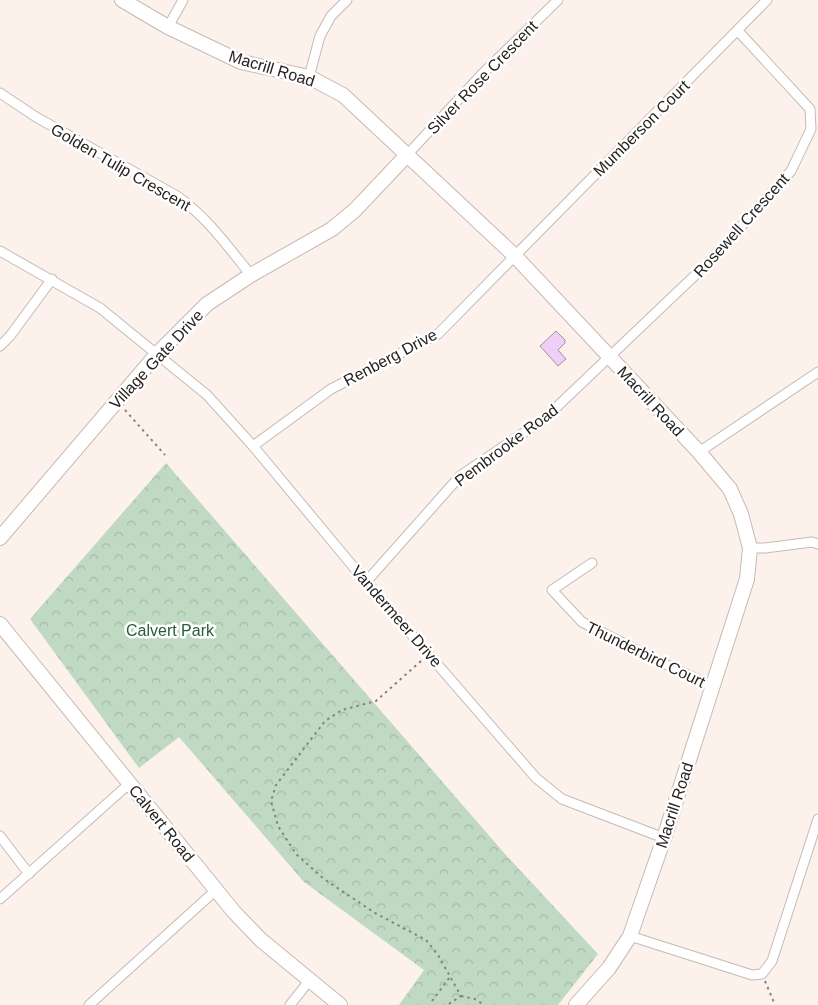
<svg xmlns="http://www.w3.org/2000/svg" width="818" height="1005" font-family="Arial,sans-serif">
	<style>
		.park { fill: url(#park-crowns) }
		.building { fill: #f1cef6; stroke: #9c949d }
		.lines { fill: none; stroke-linecap: round; stroke-linejoin: round }
		.street-casing { stroke: #c6bab4; stroke-width: 11 }
		.secondary-casing { stroke: #c6bab4; stroke-width: 16 }
		.path { stroke: #88807c; stroke-width: 2; stroke-dasharray: 2.5 4; stroke-linecap: butt }
		.street { stroke: #fff; stroke-width: 9 }
		.secondary { stroke: #fff; stroke-width: 14 }
		.labels { text-anchor: middle; stroke-width: 5; stroke-linejoin: round; paint-order: stroke }
		.street-label { font-size: 16px; fill: #262220; stroke: #fff }
		.park-label { font-size: 16px; fill: #266033; stroke: #fff }
	</style>
	<defs>
		<pattern id="park-crowns" width="20" height="18" patternUnits="userSpaceOnUse" patternTransform="scale(1.25)"><rect width="20" height="18" fill="#c0d9c3"/><path d="M2 6a3 3 0 1 1 6 0M12 15a3 3 0 1 1 6 0" fill="none" stroke="#a5baa7"/></pattern>
	</defs>
	<rect width="100%" height="100%" fill="#fdf1eb"/>
	<path class="park" d="M166 463 505 854 598 954 558 1005H399L424 970 304 882 179 737 139 768 30 619Z"/>
	<path class="building" d="M556 331 565 340V343L558 350 566 359 558 366 540 346Z"/>
	<g class="lines">
		<g class="street-casing">
			<g id="street">
				<path d="M168 27 183 0"/>
				<path d="M309 77 320 36 331 16 347 0"/>
				<path d="M0 93 36 117 177 196C207 217 228 247 251 275"/>
				<path d="M407 155 482 74 558 0"/>
				<path d="M0 251 100 308 207 395 253 446 366 582 536 778 562 799 664 838"/>
				<path d="M0 346 10 336 52 279"/>
				<path d="M253 446 331 389 438 334 767 0"/>
				<path d="M699 452 818 372"/>
				<path d="M750 548H765L812 542 818 544"/>
				<path d="M592 563 552 590 582 622 650 657 712 686"/>
				<path d="M366 582 460 476 544 419 709 262 791 171 811 129 810 109 738 31"/>
				<path d="M0 836 29 874"/>
				<path d="M0 899 130 783"/>
				<path d="M630 936 752 975 762 974 772 961 818 819"/>
				<path d="M89 1005 216 890"/>
				<path d="M290 1005 309 981"/>
			</g>
		</g>
		<g class="secondary-casing">
			<g id="secondary">
				<path d="M122 0 168 27 241 62 309 77 343 95 514 255 699 452 730 489 741 514 750 548 747 579 664 838 630 936 609 968 576 1005"/>
				<path d="M0 538 157 354 207 304 251 275 332 229 355 210 407 155"/>
				<path d="M0 624 234 912 261 940 340 1005"/>
			</g>
		</g>
		<g class="path">
			<path d="M125 410 165 455"/>
			<path d="M421 661 376 701 342 710 325 721 276 785 271 801 278 826 296 854 324 879 375 913 426 940 438 955 461 996 447 1005"/>
			<path d="M765 981 775 1005"/>
			<path d="M461 996 475 999 484 1005"/>
			<path d="M432 1001 450 977"/>
		</g>
		<use href="#street" class="street"/>
		<use href="#secondary" class="secondary"/>
	</g>
	<g class="labels">
		<g class="street-label">
			<text transform="translate(272 68) rotate(17)" y="6">Macrill Road</text>
			<text transform="translate(482 77) rotate(-46)" y="6">Silver Rose Crescent</text>
			<text transform="translate(641 128) rotate(-45)" y="6">Mumberson Court</text>
			<text transform="translate(121 167) rotate(30)" y="6">Golden Tulip Crescent</text>
			<text transform="translate(741 225) rotate(-48)" y="6">Rosewell Crescent</text>
			<text transform="translate(390 357) rotate(-28)" y="6">Renberg Drive</text>
			<text transform="translate(156 359) rotate(-47)" y="6">Village Gate Drive</text>
			<text transform="translate(651 401) rotate(47)" y="6">Macrill Road</text>
			<text transform="translate(506 445) rotate(-37)" y="6">Pembrooke Road</text>
			<text transform="translate(397 616) rotate(49)" y="6">Vandermeer Drive</text>
			<text transform="translate(646 654) rotate(26)" y="6">Thunderbird Court</text>
			<text transform="translate(674 805) rotate(-72)" y="6">Macrill Road</text>
			<text transform="translate(162 823) rotate(51)" y="6">Calvert Road</text>
		</g>
		<g class="park-label">
			<text x="170" y="636">Calvert Park</text>
		</g>
	</g>
</svg>
